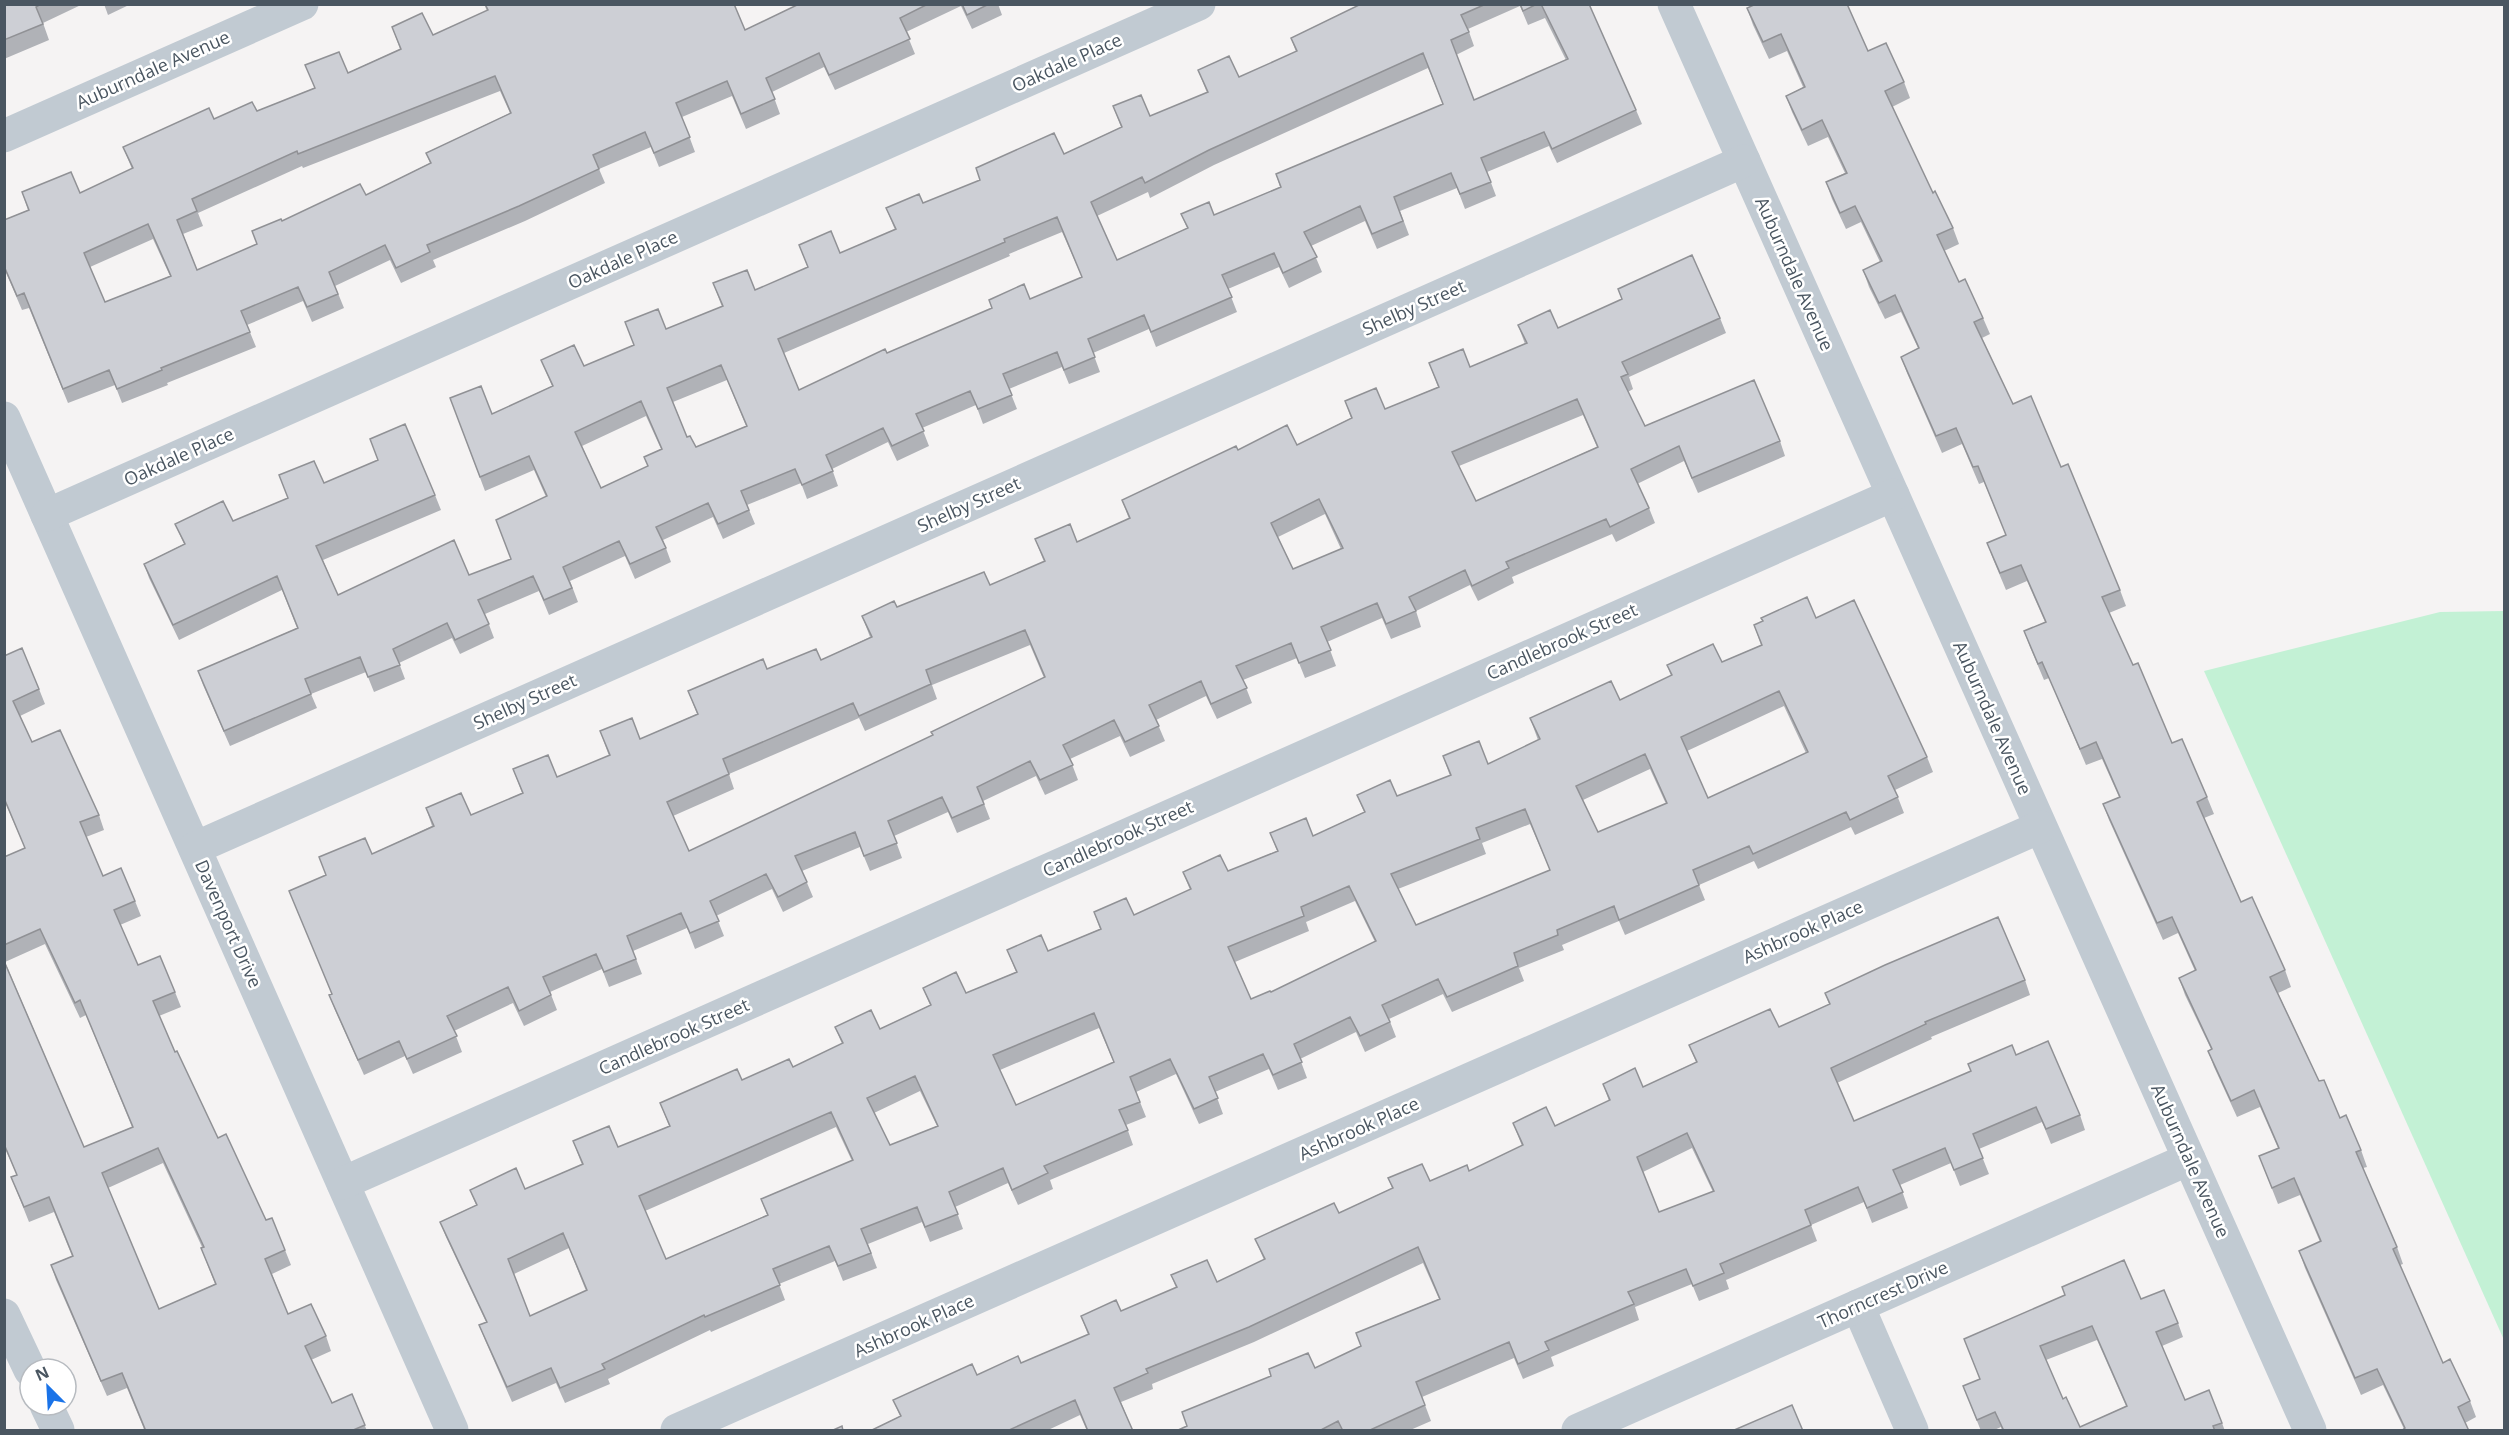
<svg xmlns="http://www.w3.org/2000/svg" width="2509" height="1435" font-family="'Open Sans',sans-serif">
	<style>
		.green { fill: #c3f1d5 }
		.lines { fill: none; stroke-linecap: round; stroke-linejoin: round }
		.street { stroke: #c1cad2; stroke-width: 33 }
		.wall { fill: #b0b2b7; fill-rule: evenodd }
		.building { fill: #cdcfd5; stroke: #909195; stroke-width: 1.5; fill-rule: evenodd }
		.labels { text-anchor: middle; stroke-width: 5; stroke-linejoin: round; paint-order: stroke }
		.street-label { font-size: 18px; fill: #4a5661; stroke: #fff }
	</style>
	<rect width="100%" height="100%" fill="#f5f3f3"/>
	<path class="green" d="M2504 611V1340L2204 671 2440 612Z"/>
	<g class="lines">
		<g class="street">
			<path d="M1674 4 2310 1430"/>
			<path d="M4 136 302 4"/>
			<path d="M4 418 452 1430"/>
			<path d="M47 515 1199 4"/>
			<path d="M195 848 1744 161"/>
			<path d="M343 1183 1893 495"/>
			<path d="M1858 1306 1912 1430"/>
			<path d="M4 1315 30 1370"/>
			<path d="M46 1405 58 1430"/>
			<path d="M677 1430 2040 827"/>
			<path d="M1578 1430 2189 1159"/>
		</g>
	</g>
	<g class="wall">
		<path d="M4 4H83L43 23 49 40 4 59Z"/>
		<path d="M104 4H131L108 15Z"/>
		<path d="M484 4H734L745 30 799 4H998L1002 15 972 29 961 6 906 32 915 54 835 90 824 67 772 92 780 114 746 129 732 96 682 117 695 152 659 167 651 147 599 169 605 183 525 221 433 260 436 267 401 283 390 260 335 286 344 308 312 322 303 301 247 325 256 347 167 383 168 385 122 403 115 385 68 403 29 308 22 310 4 268V220L28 210 22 192 80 193 132 169 123 147 214 119 257 111 314 88 400 49 392 27 433 35 487 11ZM500 91 510 113 426 153 430 163 366 195 282 221 257 244 197 270 183 234 203 226 198 213 302 166 303 168ZM153 239 170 276 105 302 90 267Z"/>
		<path d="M1361 4H1589L1636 110 1642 124 1557 163 1549 146 1487 172 1496 196 1465 209 1457 188 1400 211 1409 235 1377 249 1365 221 1311 246 1322 272 1289 288 1279 267 1228 289 1237 312 1156 347 1149 329 1093 353 1100 372 1069 384 1062 367 1009 389 1017 409 983 424 976 405 922 428 929 446 897 461 888 442 832 469 838 486 807 499 801 483 747 505 755 524 723 539 713 517 663 540 671 562 635 579 625 556 570 581 578 602 549 615 539 591 485 614 494 638 460 654 452 638 399 663 405 679 374 692 366 672 311 694 317 708 230 746 203 685 198 671 297 628 282 590 179 640 149 578 144 564 184 544 175 524 233 521 288 498 279 475 324 483 378 460 370 439 435 495 441 510 323 560 338 595 469 575 511 559 546 497 534 470 485 491 450 398 492 414 552 386 541 360 584 366 634 345 625 322 666 329 722 307 713 283 755 290 808 268 799 245 840 253 895 230 886 208 923 203 1064 154 1121 127 1113 106 1150 116 1207 93 1198 70 1239 77 1296 52 1291 38ZM1520 6 1528 25 1545 18 1566 60 1474 100 1456 55 1474 46 1468 29ZM1428 68 1443 104 1276 174 1280 187 1214 215 1181 214 1187 228 1117 260 1097 216 1148 192 1150 198 1214 165ZM1062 232 1082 277 1030 299 887 353 799 390 784 353 1010 256 1009 254ZM727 380 746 426 696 447 687 437 673 402ZM646 416 661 449 644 457 648 466 601 488 582 446Z"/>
		<path d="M1747 8 1868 51 1904 82 1910 98 1892 107 1933 193 1953 228 1959 244 1944 251 1959 282 1983 318 1990 334 1982 338 2013 404 2061 467 2120 590 2126 606 2109 613 2133 665 2172 743 2207 797 2214 814 2204 818 2241 902 2285 970 2291 987 2278 993 2319 1081 2340 1118 2361 1150 2367 1167 2363 1168 2397 1247 2403 1264 2400 1265 2443 1363 2470 1401 2476 1417 2465 1423 2404 1429 2383 1385 2361 1395 2305 1268 2299 1251 2320 1242 2300 1195 2278 1204 2259 1156 2278 1148 2260 1107 2237 1117 2214 1067 2208 1051 2211 1049 2185 995 2179 978 2195 971 2178 933 2163 940 2109 820 2103 804 2119 797 2102 759 2086 765 2049 678 2044 680 2030 647 2024 631 2045 622 2027 581 2006 590 1993 559 1987 543 2006 535 1984 482 1979 484 1962 444 1942 453 1907 373 1901 357 1918 348 1901 312 1885 319 1869 287 1863 270 1880 262 1861 222 1846 229 1832 199 1826 182 1845 173 1828 137 1808 146 1792 112 1786 96 1803 87 1787 51 1769 59 1753 25Z"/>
		<path d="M1618 289 1720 318 1726 333 1629 377 1633 389 1628 392 1645 426 1780 441 1785 456 1698 493 1684 461 1637 484 1649 508 1655 523 1616 542 1612 534 1512 577 1514 583 1478 601 1470 585 1416 611 1421 627 1391 639 1382 618 1327 642 1336 666 1305 678 1297 658 1243 680 1252 703 1217 719 1206 696 1156 720 1165 741 1130 757 1120 736 1070 759 1078 780 1045 795 1036 776 983 801 990 819 957 833 948 812 894 836 902 858 870 871 860 847 802 871 813 897 783 912 772 889 716 916 724 936 695 949 687 928 633 951 642 974 609 987 602 969 550 992 557 1010 524 1026 513 1003 454 1031 462 1052 413 1074 405 1056 364 1075 335 1010 329 995 332 994 289 891 326 875 319 857 372 854 432 826 426 808 471 815 522 793 513 769 557 777 609 756 600 731 640 739 697 714 688 691 767 669 821 660 870 637 862 616 990 585 1044 562 1035 539 1077 542 1129 519 1122 500 1238 450 1297 445 1351 418 1345 401 1385 409 1438 387 1429 363 1470 367 1525 344 1518 325 1558 328 1622 299ZM1583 415 1597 447 1476 501 1459 466ZM1325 514 1341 549 1293 569 1278 537ZM1030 645 1044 678 933 736 689 851 673 816 734 789 729 774 859 718 865 731 937 699 932 685Z"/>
		<path d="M1816 618 1927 757 1933 772 1895 790 1904 813 1855 835 1851 827 1758 869 1754 861 1699 885 1705 900 1625 935 1619 921 1562 945 1564 950 1519 968 1524 981 1452 1012 1443 994 1389 1019 1396 1037 1365 1052 1356 1032 1300 1059 1307 1078 1278 1090 1269 1069 1215 1092 1223 1114 1199 1124 1176 1074 1136 1092 1146 1117 1126 1125 1133 1145 1050 1180 1053 1189 1018 1205 1008 1183 955 1207 963 1229 930 1242 922 1222 868 1244 877 1268 843 1281 835 1261 779 1284 785 1300 711 1332 710 1330 608 1379 610 1384 565 1403 556 1383 512 1402 485 1340 479 1325 486 1322 446 1237 440 1222 476 1205 470 1190 525 1189 582 1165 573 1141 618 1147 669 1126 660 1103 742 1080 793 1067 842 1044 835 1027 880 1029 930 1005 923 988 966 993 1016 972 1007 950 1048 951 1100 929 1094 912 1134 915 1190 890 1183 872 1228 871 1277 851 1270 833 1313 836 1364 812 1357 795 1397 796 1450 776 1443 756 1488 764 1538 740 1530 718 1620 700 1671 676 1667 665 1722 662 1761 645 1754 625ZM1784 706 1806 753 1708 798 1687 751ZM1650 769 1666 804 1598 832 1583 800ZM1530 824 1550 870 1416 925 1398 889 1486 854 1482 843ZM1355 901 1375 942 1271 992 1251 999 1235 962 1309 931 1306 922ZM1099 1028 1114 1063 1016 1105 1000 1070ZM920 1091 937 1126 890 1145 874 1113ZM836 1127 852 1161 761 1199 767 1215 666 1259 645 1211ZM569 1248 586 1291 530 1316 514 1274Z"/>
		<path d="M4 656 39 689 45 704 20 716 32 742 99 815 104 830 86 837 103 876 135 901 141 916 120 925 138 965 175 992 181 1007 159 1016 175 1052 218 1138 266 1220 285 1250 291 1265 272 1274 288 1314 326 1336 331 1351 311 1360 332 1403 352 1394 367 1431H141L144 1429 127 1388 107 1396 56 1280 51 1265 72 1256 54 1212 29 1222 11 1177 17 1175 4 1146V857L25 848 4 800ZM45 944 80 1018 86 1015 132 1127 84 1147 5 962ZM163 1163 202 1247 201 1248 215 1284 159 1309 108 1188Z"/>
		<path d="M2025 980 2030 995 1931 1037 1932 1039 1837 1083 1854 1121 2016 1055 2080 1115 2085 1130 2051 1144 2042 1122 1979 1149 1989 1174 1960 1186 1951 1163 1900 1185 1908 1208 1872 1223 1864 1202 1811 1225 1817 1241 1726 1280 1729 1289 1699 1301 1692 1284 1635 1307 1639 1320 1551 1357 1554 1366 1523 1379 1514 1358 1422 1397 1431 1421 1408 1431H1176L1187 1426 1182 1412 1315 1368 1361 1346 1356 1333 1439 1299 1423 1263 1254 1342 1152 1384 1153 1389 1121 1402 1133 1431H1087L1080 1415 1046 1431H870L900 1416 893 1400 1021 1363 1088 1335 1081 1316 1121 1311 1176 1288 1171 1275 1217 1282 1264 1260 1255 1239 1339 1213 1392 1188 1388 1178 1430 1181 1469 1171 1522 1146 1513 1123 1555 1126 1609 1101 1603 1084 1643 1087 1696 1062 1689 1045 1779 1027 1829 1004 1825 993ZM1692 1148 1713 1192 1659 1212 1643 1172Z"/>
		<path d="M2062 1287 2141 1299 2178 1323 2183 1337 2162 1346 2185 1400 2222 1423 2225 1431H2002L2001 1427 1992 1431H1981L1963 1386 1980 1379 1964 1339 2065 1295ZM2097 1340 2126 1406 2080 1427 2063 1399 2046 1360Z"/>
	</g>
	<g class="building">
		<path d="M4 4H41L36 7 43 24 4 40Z"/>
		<path d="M485 4H734L745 30 799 4H928L900 18 910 39 829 75 819 53 766 78 775 99 741 114 727 81 676 103 690 137 654 153 645 132 593 155 599 169 519 206 427 245 430 252 396 268 385 245 329 272 338 294 307 307 298 287 241 311 250 332 161 368 162 370 117 389 109 370 63 389 24 293 17 296 4 266V220L29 210 22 192 71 172 80 193 133 168 123 147 209 108 214 119 252 102 257 111 315 88 305 65 339 52 348 73 401 49 392 27 422 13 433 35 488 10ZM495 76 511 113 426 153 431 163 366 195 360 184 282 221 281 219 252 231 257 244 197 270 177 220 197 211 192 199 297 151 298 154ZM148 224 171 276 105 302 84 253Z"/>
		<path d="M962 4H989L967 15Z"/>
		<path d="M1361 4H1486L1461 15 1469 32 1451 40 1474 100 1568 59 1541 4H1589L1636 110 1552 149 1544 132 1481 158 1491 182 1460 194 1451 173 1394 197 1403 221 1372 234 1360 206 1304 232 1317 257 1283 273 1274 253 1222 275 1232 297 1151 332 1144 315 1088 339 1095 357 1064 370 1057 352 1003 374 1012 395 978 409 970 391 916 414 924 431 892 446 883 428 826 455 833 471 802 485 795 469 741 491 749 510 718 524 708 503 656 527 666 548 630 564 619 541 563 567 572 588 544 600 533 576 478 600 489 624 455 640 447 623 393 649 400 665 368 677 360 657 305 679 311 694 224 731 198 671 298 628 277 576 173 625 144 564 185 544 175 524 223 501 233 521 288 498 279 475 314 461 324 483 378 460 370 439 405 424 435 495 316 546 338 595 454 540 469 575 511 559 496 520 547 496 529 456 480 477 450 398 481 386 492 414 553 386 541 360 574 345 584 366 634 345 625 322 658 309 666 329 723 306 713 283 747 270 755 290 808 267 799 245 831 231 840 253 896 229 886 208 919 194 923 203 980 180 976 168 1054 133 1064 154 1122 127 1113 106 1141 95 1150 116 1208 92 1198 70 1229 56 1239 77 1297 51 1291 38ZM1423 53 1443 104 1276 174 1281 187 1214 215 1209 202 1181 214 1188 228 1117 260 1091 202 1142 177 1145 183 1209 150ZM1057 217 1082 277 1030 299 1024 284 989 300 992 308 887 353 885 349 799 390 778 339 1005 242 1004 239ZM721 365 747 426 696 447 690 436 687 437 667 388ZM641 401 662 449 644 457 648 466 601 488 575 432Z"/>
		<path d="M1520 4H1537L1523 11Z"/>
		<path d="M1756 4H1847L1868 51 1886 43 1904 82 1885 91 1933 193 1935 191 1953 228 1937 235 1959 282 1965 279 1983 318 1974 322 2013 404 2031 396 2061 467 2068 464 2120 590 2102 597 2133 665 2138 663 2172 743 2182 739 2207 797 2197 802 2241 902 2252 897 2285 970 2270 977 2319 1081 2324 1080 2340 1118 2346 1115 2361 1150 2356 1152 2397 1247 2393 1249 2443 1363 2450 1359 2470 1401 2458 1407 2469 1431H2401L2405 1428 2377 1369 2355 1378 2299 1251 2321 1241 2294 1178 2272 1188 2259 1156 2279 1148 2254 1090 2231 1101 2208 1051 2212 1049 2179 978 2196 970 2172 917 2157 923 2103 804 2120 797 2096 742 2080 749 2042 662 2038 664 2024 631 2046 622 2021 565 2000 573 1987 543 2006 535 1978 466 1973 467 1956 428 1936 436 1901 357 1919 348 1895 295 1879 303 1863 270 1882 261 1855 206 1840 213 1826 182 1847 173 1822 120 1802 130 1786 96 1805 87 1781 34 1763 42 1747 8Z"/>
		<path d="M1692 255 1720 318 1622 362 1628 374 1621 377 1645 426 1754 380 1780 441 1692 478 1679 446 1631 469 1649 508 1610 527 1606 519 1506 562 1509 568 1472 586 1465 570 1409 597 1416 611 1386 624 1377 603 1321 627 1331 650 1299 663 1291 643 1236 666 1247 688 1211 704 1201 681 1149 705 1159 726 1125 742 1114 720 1063 745 1073 765 1040 780 1030 761 977 787 984 804 952 818 942 797 888 821 897 843 864 856 855 832 795 856 807 882 778 897 766 874 710 901 719 921 690 933 681 913 627 936 636 959 604 972 596 954 543 977 551 995 519 1011 508 987 447 1016 457 1036 407 1059 399 1041 358 1060 329 995 332 994 289 891 326 875 319 857 365 838 372 854 434 826 426 808 461 793 471 815 523 793 513 769 548 755 557 777 610 755 600 731 632 718 640 739 698 714 688 691 763 659 767 669 816 649 821 660 872 637 862 616 894 601 897 607 984 572 990 585 1045 561 1035 539 1070 524 1077 542 1130 518 1122 500 1236 446 1238 450 1287 425 1297 445 1352 418 1345 401 1376 388 1385 409 1439 387 1429 363 1463 349 1470 367 1527 343 1518 325 1550 310 1558 328 1622 299 1618 289ZM1577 399 1598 447 1476 501 1452 452ZM1319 499 1343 548 1293 569 1271 523ZM1025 630 1045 677 931 732 933 735 689 851 667 802 729 774 723 759 853 703 859 716 931 684 926 670Z"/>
		<path d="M1807 597 1816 618 1854 600 1927 757 1888 776 1898 797 1850 820 1846 812 1753 854 1749 846 1693 870 1699 885 1619 920 1614 906 1557 930 1558 935 1514 953 1518 966 1447 997 1438 979 1382 1005 1390 1022 1360 1036 1350 1017 1294 1044 1302 1062 1273 1075 1263 1054 1209 1077 1218 1098 1194 1109 1170 1059 1130 1077 1140 1102 1119 1110 1128 1130 1044 1166 1048 1173 1012 1190 1003 1168 949 1192 958 1214 925 1227 917 1207 861 1229 871 1253 838 1266 829 1246 773 1269 780 1285 705 1317 704 1315 602 1364 605 1369 560 1388 551 1368 507 1387 479 1325 487 1322 440 1222 477 1205 470 1190 516 1168 525 1189 583 1164 573 1141 609 1126 618 1147 670 1126 660 1103 737 1069 742 1080 789 1059 793 1067 843 1043 835 1027 871 1010 880 1029 931 1005 923 988 956 972 966 993 1017 972 1007 950 1041 935 1048 951 1101 929 1094 912 1126 898 1134 915 1191 889 1183 872 1220 855 1228 871 1278 851 1270 833 1306 818 1313 836 1365 812 1357 795 1390 780 1397 796 1451 775 1443 756 1479 741 1488 764 1540 739 1530 718 1611 681 1620 700 1672 675 1667 665 1713 644 1722 662 1762 645 1754 625 1763 621 1761 618ZM1779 691 1808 752 1708 798 1681 737ZM1645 754 1667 803 1598 832 1576 786ZM1525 809 1550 870 1416 925 1391 874 1480 839 1476 828ZM1349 886 1376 941 1271 992 1270 991 1251 999 1228 947 1304 916 1301 907ZM1094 1013 1114 1062 1016 1105 993 1055ZM915 1076 938 1126 890 1145 867 1098ZM831 1112 853 1160 761 1199 768 1215 666 1259 639 1196ZM563 1233 587 1290 530 1316 508 1259Z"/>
		<path d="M22 648 39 689 13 701 32 742 60 730 99 815 80 822 103 876 121 868 135 901 114 910 138 965 160 956 175 992 153 1001 175 1052 177 1051 218 1138 226 1134 266 1220 272 1218 285 1250 265 1259 288 1314 311 1304 326 1336 305 1346 332 1403 352 1394 365 1425 351 1431H141L145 1429 122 1373 101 1381 51 1265 73 1256 49 1197 24 1207 11 1177 17 1175 4 1144V961L84 1147 133 1127 80 1000 75 1003 40 929 4 945V857L25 848 4 798V656ZM158 1148 204 1247 201 1248 216 1284 159 1309 102 1173Z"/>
		<path d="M1998 917 2025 980 1925 1022 1926 1024 1831 1068 1854 1121 1971 1071 1968 1064 2012 1045 2016 1055 2048 1041 2080 1115 2046 1129 2036 1107 1973 1134 1983 1158 1954 1170 1945 1148 1893 1170 1903 1192 1867 1208 1858 1187 1805 1210 1811 1225 1720 1264 1724 1273 1693 1286 1686 1269 1628 1292 1634 1304 1545 1342 1549 1350 1518 1364 1509 1342 1416 1382 1425 1405 1368 1431H1343L1338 1421 1319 1431H1176L1187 1426 1182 1412 1271 1376 1269 1369 1308 1353 1315 1368 1361 1346 1356 1333 1440 1299 1418 1247 1249 1327 1146 1369 1148 1373 1114 1388 1133 1431H1088L1075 1400 1007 1431H870L901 1416 893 1400 972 1364 977 1375 1018 1356 1021 1363 1089 1334 1081 1316 1116 1300 1121 1311 1177 1287 1171 1275 1207 1260 1217 1282 1265 1259 1255 1239 1334 1203 1339 1213 1393 1188 1388 1178 1422 1164 1430 1181 1467 1165 1469 1171 1523 1145 1513 1123 1546 1107 1555 1126 1610 1100 1603 1084 1635 1068 1643 1087 1697 1062 1689 1045 1770 1009 1779 1027 1830 1004 1825 993 1885 965ZM1687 1133 1714 1191 1659 1212 1637 1157Z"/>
		<path d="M2124 1260 2141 1299 2164 1290 2178 1323 2156 1332 2185 1400 2209 1390 2222 1423 2213 1426 2215 1431H2004L1995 1412 1977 1420 1963 1386 1980 1379 1964 1339 2065 1295 2062 1287ZM2092 1326 2127 1406 2080 1427 2066 1397 2063 1399 2040 1346Z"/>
		<path d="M1792 1405 1803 1431H1732Z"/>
		<path d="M842 1426 843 1431H831Z"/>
	</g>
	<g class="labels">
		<g class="street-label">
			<text transform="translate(1067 63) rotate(-24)" y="6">Oakdale Place</text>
			<text transform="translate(153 70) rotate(-24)" y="6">Auburndale Avenue</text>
			<text transform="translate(623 260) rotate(-24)" y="6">Oakdale Place</text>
			<text transform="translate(1794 274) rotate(66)" y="6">Auburndale Avenue</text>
			<text transform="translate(1414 308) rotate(-24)" y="6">Shelby Street</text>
			<text transform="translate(179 457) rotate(-24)" y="6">Oakdale Place</text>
			<text transform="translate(969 505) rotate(-24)" y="6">Shelby Street</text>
			<text transform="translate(1562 642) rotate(-24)" y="6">Candlebrook Street</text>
			<text transform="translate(525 702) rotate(-24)" y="6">Shelby Street</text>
			<text transform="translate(1992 718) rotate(66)" y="6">Auburndale Avenue</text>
			<text transform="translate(1118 839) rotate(-24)" y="6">Candlebrook Street</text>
			<text transform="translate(228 924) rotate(66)" y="6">Davenport Drive</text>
			<text transform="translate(1803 932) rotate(-24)" y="6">Ashbrook Place</text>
			<text transform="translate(674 1037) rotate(-24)" y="6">Candlebrook Street</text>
			<text transform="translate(1359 1129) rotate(-24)" y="6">Ashbrook Place</text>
			<text transform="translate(2190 1161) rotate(66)" y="6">Auburndale Avenue</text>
			<text transform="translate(1883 1295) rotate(-24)" y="6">Thorncrest Drive</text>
			<text transform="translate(914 1326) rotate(-24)" y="6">Ashbrook Place</text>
		</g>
	</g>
	<rect width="2509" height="1435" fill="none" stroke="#4a5661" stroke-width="12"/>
	<g transform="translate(48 1387) rotate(336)"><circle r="28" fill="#ffffff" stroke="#b7bbc0" stroke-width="1.5"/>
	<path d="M0-4.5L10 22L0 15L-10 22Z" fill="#1a73e8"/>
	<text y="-9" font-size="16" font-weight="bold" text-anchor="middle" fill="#4a5661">N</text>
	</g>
</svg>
